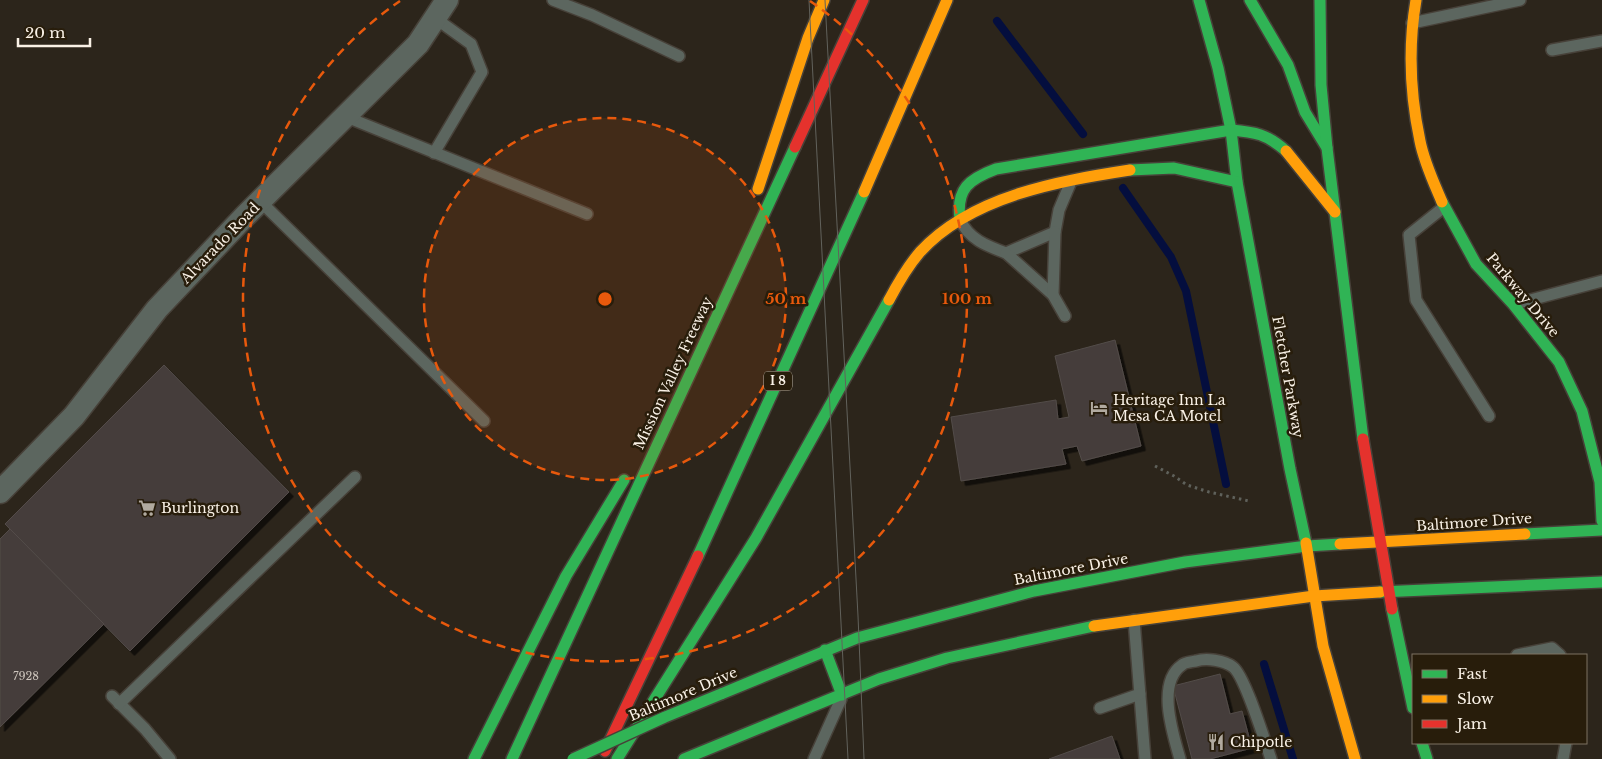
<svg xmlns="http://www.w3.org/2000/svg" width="1602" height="759" font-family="'Libre Baskerville',serif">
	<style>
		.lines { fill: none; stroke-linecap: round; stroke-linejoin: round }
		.stream { stroke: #040e3e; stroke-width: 8 }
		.building { fill: #443d3b; stroke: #534c49; filter: url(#shadow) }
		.lane-casing { stroke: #474139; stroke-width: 14 }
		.street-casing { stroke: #474139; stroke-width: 25 }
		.fast-casing { stroke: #474139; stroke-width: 14 }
		.slow-casing { stroke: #474139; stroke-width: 14 }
		.jam-casing { stroke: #474139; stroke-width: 14 }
		.path { stroke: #5f615b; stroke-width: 3; stroke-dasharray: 2.5 4; stroke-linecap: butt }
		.lane { stroke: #5c665f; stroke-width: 11 }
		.street { stroke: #5c665f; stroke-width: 22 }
		.fast { stroke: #30b455; stroke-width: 11 }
		.slow { stroke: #ff9f0a; stroke-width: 11 }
		.jam { stroke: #e5322d; stroke-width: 11 }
		.tram { stroke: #62625c; stroke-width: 1 }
		.fast-bridge-casing { stroke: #474139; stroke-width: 14; stroke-linecap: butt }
		.fast-bridge { stroke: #30b455; stroke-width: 11 }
		.ring { fill: none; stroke: #e8590c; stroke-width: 2.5; stroke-dasharray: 9 6 }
		.labels { text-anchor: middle; stroke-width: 5; stroke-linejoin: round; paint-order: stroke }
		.number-label { font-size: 11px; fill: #ccc4bb }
		.shield { fill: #281d0b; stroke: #bab1a4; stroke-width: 1 }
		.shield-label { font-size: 12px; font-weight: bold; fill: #f9f1e6 }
		.street-label { font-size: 14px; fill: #f9f1e6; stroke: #281d0b }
		.poi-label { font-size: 14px; fill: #f9f1e6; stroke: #281d0b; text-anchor: start }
		.centre { fill: #e8590c; stroke: #281d0b; stroke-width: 2.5 }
		.ring-label { font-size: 15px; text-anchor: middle; font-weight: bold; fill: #e8590c; stroke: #281d0b; stroke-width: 5; stroke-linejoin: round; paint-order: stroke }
	</style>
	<defs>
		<filter id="shadow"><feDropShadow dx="4.5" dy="4.5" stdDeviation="0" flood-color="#0009"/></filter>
	</defs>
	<rect width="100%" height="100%" fill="#2c251b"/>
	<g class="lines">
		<g class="stream">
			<path d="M997 21 1083 134"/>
			<path d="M1123 188 1171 257 1186 291 1226 484"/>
			<path d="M1264 664 1293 759"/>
		</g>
	</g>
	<g class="building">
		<path d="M1115 340 1141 446 1082 461 1077 446 1062 449 1066 464 961 481 951 417 1056 400 1058 419 1069 417 1055 356Z"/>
		<path d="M164 365 289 492 130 651 5 524Z"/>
		<path d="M10 529 104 624 0 727V539Z"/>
		<path d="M1220 674 1230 714 1242 711 1252 748 1210 759H1192L1173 686Z"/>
		<path d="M1112 736 1120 759H1049Z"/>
	</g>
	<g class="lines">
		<g class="lane-casing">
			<g id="lane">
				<path d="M553 0 592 15 679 56"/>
				<path d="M1412 23 1520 0"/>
				<path d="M1552 50 1602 41"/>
				<path d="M344 116 587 214"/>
				<path d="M434 153 482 72 471 44 435 18"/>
				<path d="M260 201 484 421"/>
				<path d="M1444 207 1409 235 1416 300 1489 416"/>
				<path d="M960 219C968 239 987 246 1006 253L1055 232 1059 210 1070 184"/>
				<path d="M1006 253 1053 295 1065 316"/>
				<path d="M1053 295 1055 232"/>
				<path d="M1515 304 1602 281"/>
				<path d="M1134 620 1145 759"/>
				<path d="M1517 655 1552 648 1560 655"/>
				<path d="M112 696 145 729 170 759"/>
				<path d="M119 704 355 477"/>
				<path d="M1100 708 1140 694"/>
				<path d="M814 759 841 699"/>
				<path d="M1180 759C1173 734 1156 683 1182 665 1185 662 1191 662 1196 661 1206 658 1224 660 1233 667 1245 676 1265 742 1271 759"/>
				<path d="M1563 759 1566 743"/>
			</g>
		</g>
		<g class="street-casing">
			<path id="street" d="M0 492 74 416 157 309 245 216 418 44 447 0"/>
		</g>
		<g class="fast-casing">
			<g id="fast">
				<path d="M1199 0 1218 68 1231 130 1237 182 1290 469 1306 543"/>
				<path d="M1250 0 1288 65 1305 112 1327 148 1363 439"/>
				<path d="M1320 0 1321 85 1327 148"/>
				<path d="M1130 170 1174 168 1237 182"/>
				<path d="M1442 202 1476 264 1513 304 1559 362 1582 411 1600 482 1602 521"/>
				<path d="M960 219C956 189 969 179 996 169L1231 130C1255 132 1267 134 1286 151"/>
				<path d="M1525 534 1602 530"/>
				<path d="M698 556 864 192"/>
				<path d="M1380 592 1602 582"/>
				<path d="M1392 609 1413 708"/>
				<path d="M825 650 842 695"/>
				<path d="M721 694 857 638 1034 591 1185 562 1307 546 1340 544"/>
				<path d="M1422 743 1427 759"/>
				<path d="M474 759 566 576 624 480"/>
				<path d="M512 759 795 147"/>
				<path d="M617 759 756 538 889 300"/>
				<path d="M684 759 879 679 947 658 1094 626"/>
			</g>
		</g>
		<g class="slow-casing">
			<g id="slow">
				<path d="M1416 0C1408 47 1410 94 1420 141 1424 162 1434 183 1442 202"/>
				<path d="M1286 151 1335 212"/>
				<path d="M758 189 808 38 824 0"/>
				<path d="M864 192 947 0"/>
				<path d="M889 300C898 283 908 266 920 252 971 196 1059 181 1130 170"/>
				<path d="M1306 543 1323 646 1355 759"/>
				<path d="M1340 544 1525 534"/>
				<path d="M1094 626 1314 596 1380 592"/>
			</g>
		</g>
		<g class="jam-casing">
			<g id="jam">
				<path d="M795 147 863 0"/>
				<path d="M1363 439 1392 609"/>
				<path d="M605 751 698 556"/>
			</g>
		</g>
		<path class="path" d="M1155 466 1174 476 1187 485 1209 492 1249 501"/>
		<use href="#lane" class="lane"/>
		<use href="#street" class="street"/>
		<use href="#fast" class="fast"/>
		<use href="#slow" class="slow"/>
		<use href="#jam" class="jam"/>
		<g class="tram">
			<path d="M809 0 848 759"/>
			<path d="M825 0 858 616 864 759"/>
		</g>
		<g class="fast-bridge-casing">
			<path id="fast-bridge" d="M573 759 665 717 721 694"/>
		</g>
		<use href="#fast-bridge" class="fast-bridge"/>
	</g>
	<circle cx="605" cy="299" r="181" fill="#e8590c" fill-opacity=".12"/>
	<g class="ring">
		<circle cx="605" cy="299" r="181"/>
		<path d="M810 1A362 362 0 1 1 400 1"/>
	</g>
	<defs>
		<g id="hotel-bare" transform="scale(1.35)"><path d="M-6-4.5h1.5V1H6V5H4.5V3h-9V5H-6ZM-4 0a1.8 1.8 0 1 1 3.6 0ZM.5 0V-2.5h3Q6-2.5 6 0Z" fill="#b1aa9f" stroke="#281d0b" stroke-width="2.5" paint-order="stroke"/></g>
		<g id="supermarket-bare" transform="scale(1.35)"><path d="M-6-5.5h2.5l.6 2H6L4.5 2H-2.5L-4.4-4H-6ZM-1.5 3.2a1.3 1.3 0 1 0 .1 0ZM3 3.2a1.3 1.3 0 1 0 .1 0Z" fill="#b1aa9f" stroke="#281d0b" stroke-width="2.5" paint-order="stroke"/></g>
		<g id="restaurant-bare" transform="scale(1.35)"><path d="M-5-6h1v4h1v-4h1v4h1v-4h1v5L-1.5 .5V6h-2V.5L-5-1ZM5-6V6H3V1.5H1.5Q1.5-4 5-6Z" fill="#b1aa9f" stroke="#281d0b" stroke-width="2.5" paint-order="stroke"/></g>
	</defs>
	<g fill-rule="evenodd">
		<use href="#hotel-bare" x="1099" y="408"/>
		<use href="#supermarket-bare" x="147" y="508"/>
		<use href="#restaurant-bare" x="1216" y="742"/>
	</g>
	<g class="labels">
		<g class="number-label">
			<text x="26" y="680">7928</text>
		</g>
		<rect class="shield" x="764" y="371.5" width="28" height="19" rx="4"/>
		<g class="shield-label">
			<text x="778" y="385">I 8</text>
		</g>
		<g class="street-label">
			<text transform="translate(220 243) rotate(-46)" y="5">Alvarado Road</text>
			<text transform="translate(1523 295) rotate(50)" y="5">Parkway Drive</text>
			<text transform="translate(673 373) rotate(-65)" y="5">Mission Valley Freeway</text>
			<text transform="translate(1288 377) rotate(80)" y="5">Fletcher Parkway</text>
			<text transform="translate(1474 522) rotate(-4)" y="5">Baltimore Drive</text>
			<text transform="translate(1071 569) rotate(-11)" y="5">Baltimore Drive</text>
			<text transform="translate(683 694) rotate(-23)" y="5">Baltimore Drive</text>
		</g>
		<g class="poi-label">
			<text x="1113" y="405">Heritage Inn La<tspan x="1113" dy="16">Mesa CA Motel</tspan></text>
			<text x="161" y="513">Burlington</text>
			<text x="1230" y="747">Chipotle</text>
		</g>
	</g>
	<circle cx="605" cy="299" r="8" class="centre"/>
	<g class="ring-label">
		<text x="786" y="304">50 m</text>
		<text x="967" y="304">100 m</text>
	</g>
	<rect x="1412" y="654" width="175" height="90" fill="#281d0b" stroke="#7c7263"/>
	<rect x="1422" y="670" width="25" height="8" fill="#30b455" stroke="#7c7263"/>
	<text x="1457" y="679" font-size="15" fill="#f9f1e6">Fast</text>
	<rect x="1422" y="695" width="25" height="8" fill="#ff9f0a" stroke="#7c7263"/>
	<text x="1457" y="704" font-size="15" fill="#f9f1e6">Slow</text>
	<rect x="1422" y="720" width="25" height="8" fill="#e5322d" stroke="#7c7263"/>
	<text x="1457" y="729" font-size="15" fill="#f9f1e6">Jam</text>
	<path d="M18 38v8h72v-8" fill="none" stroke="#f9f1e6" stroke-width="2.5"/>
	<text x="25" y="38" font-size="15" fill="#f9f1e6" stroke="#281d0b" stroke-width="4" paint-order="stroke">20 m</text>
</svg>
